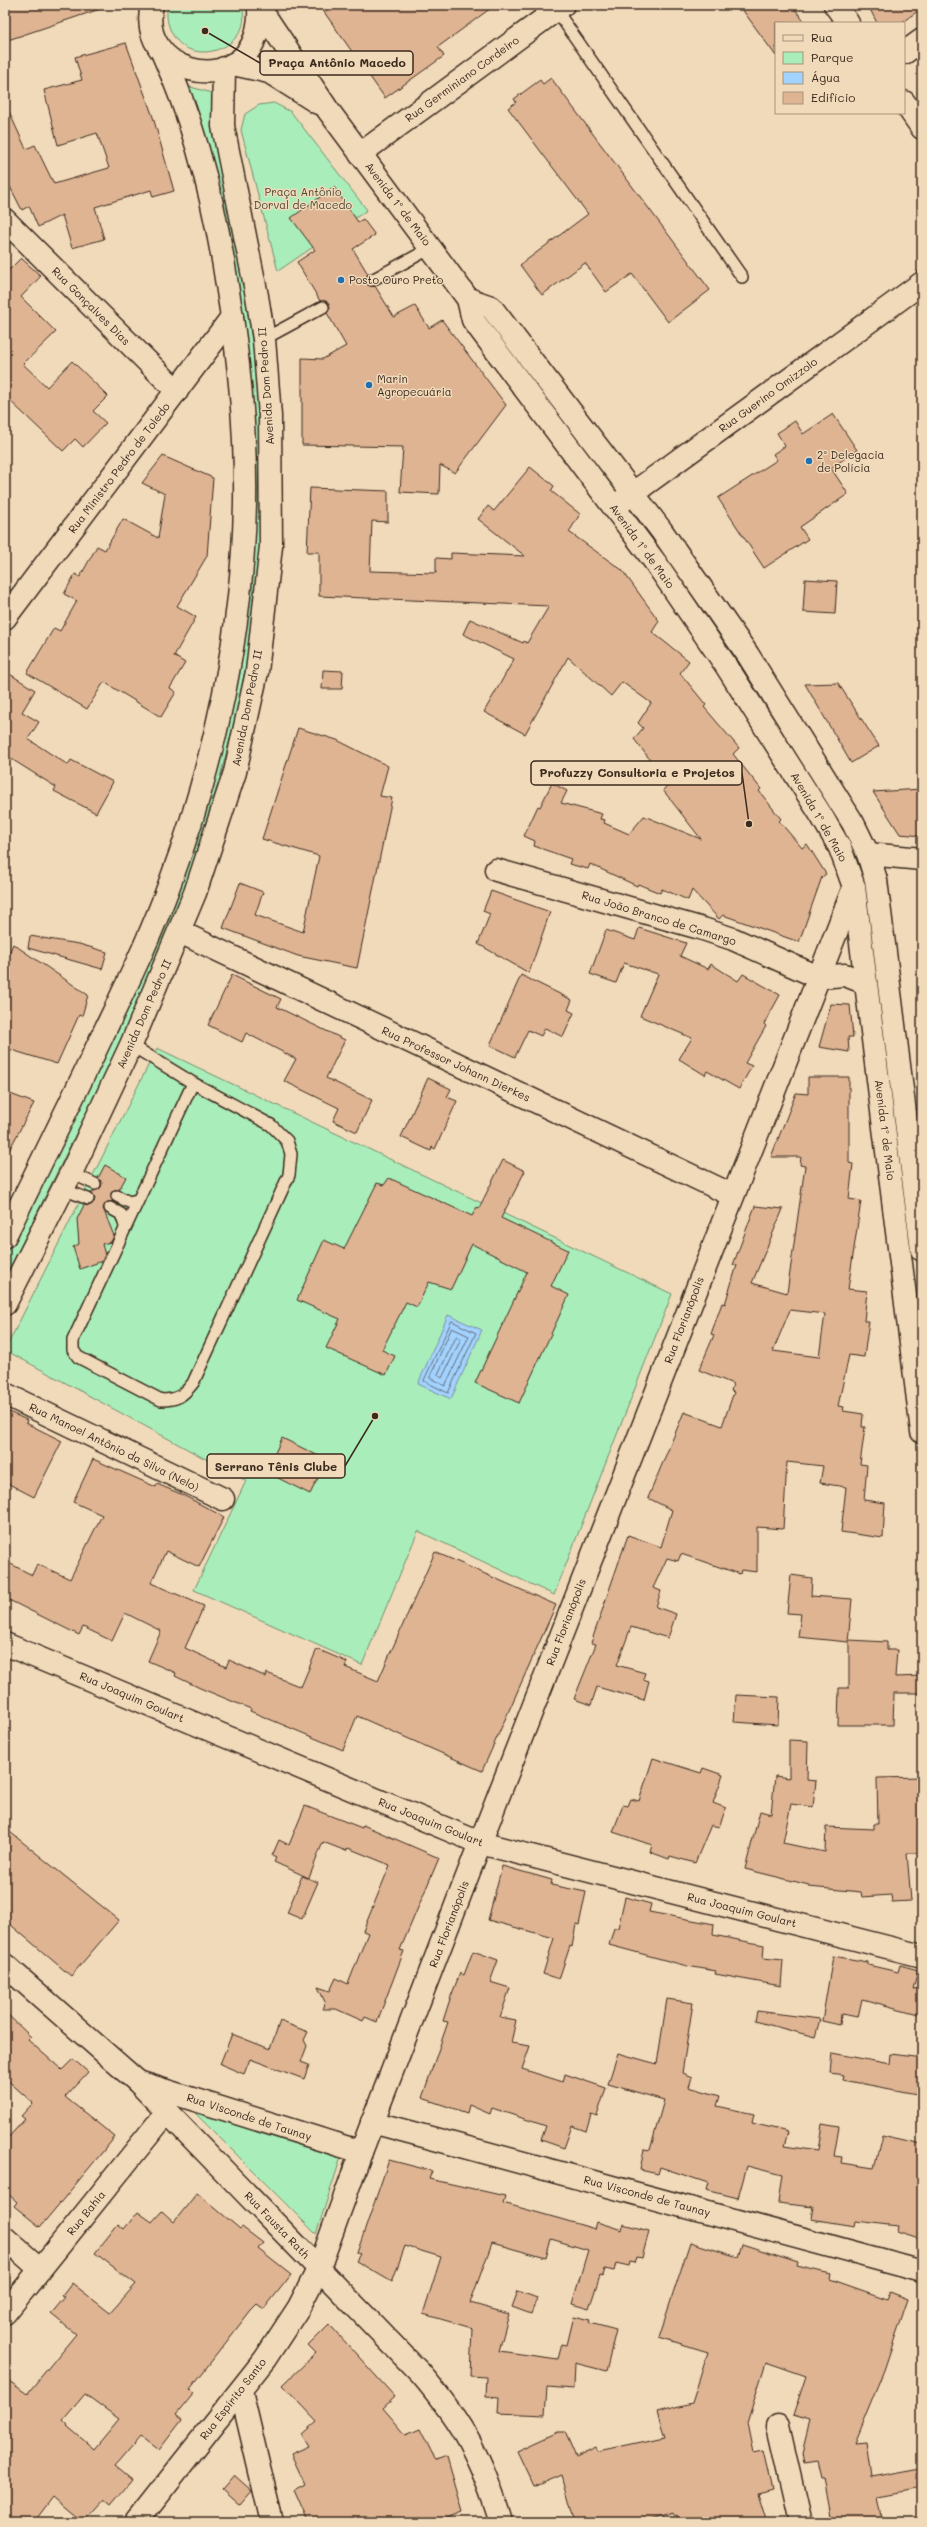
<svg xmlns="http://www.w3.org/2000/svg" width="927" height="2527" font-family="Mali,sans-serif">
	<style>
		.green { fill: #a9eeba; stroke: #728c6c }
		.water { fill: #a2d2fe; stroke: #798fa4 }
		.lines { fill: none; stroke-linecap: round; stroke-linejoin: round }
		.shore { stroke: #646d78; stroke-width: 1 }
		.building { fill: #dfb493; stroke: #3b2a1e; fill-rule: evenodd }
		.service-casing { stroke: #3b2a1e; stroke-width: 14 }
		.minor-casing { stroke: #3b2a1e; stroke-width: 25 }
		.tertiary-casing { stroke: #3b2a1e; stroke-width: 25 }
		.secondary-casing { stroke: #3b2a1e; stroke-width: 25 }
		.primary-casing { stroke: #3b2a1e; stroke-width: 25 }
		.service { stroke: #f1daba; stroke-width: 11 }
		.minor { stroke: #f1daba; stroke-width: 22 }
		.tertiary { stroke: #f1daba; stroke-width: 22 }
		.secondary { stroke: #f1daba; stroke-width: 22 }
		.primary { stroke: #f1daba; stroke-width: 22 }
		.poi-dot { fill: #1f6fb2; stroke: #f1daba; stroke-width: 1.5 }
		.labels { text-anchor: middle; stroke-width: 3; stroke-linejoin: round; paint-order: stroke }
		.street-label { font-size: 11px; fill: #3b2a1e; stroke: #f1daba }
		.park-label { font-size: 11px; fill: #4c4735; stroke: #f1daba }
		.poi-label { font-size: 11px; fill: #3b2a1e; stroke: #f1daba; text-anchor: start }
		.leader { fill: none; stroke: #3b2a1e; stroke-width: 1.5 }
		.callout-dot { fill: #3b2a1e; stroke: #f1daba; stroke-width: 1.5 }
		.callout { fill: #f1daba; stroke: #3b2a1e; stroke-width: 1.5 }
		.callout-label { font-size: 12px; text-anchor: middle; font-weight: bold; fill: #3b2a1e }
	</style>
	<rect width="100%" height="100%" fill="#f1daba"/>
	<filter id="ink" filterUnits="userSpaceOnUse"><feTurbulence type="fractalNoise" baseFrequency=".025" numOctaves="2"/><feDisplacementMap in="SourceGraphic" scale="8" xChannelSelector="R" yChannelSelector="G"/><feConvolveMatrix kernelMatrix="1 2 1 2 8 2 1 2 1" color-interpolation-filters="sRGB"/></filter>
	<g filter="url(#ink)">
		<g class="green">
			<path d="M168 5H241C258 46 188 74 170 29 167 22 166 13 168 5Z"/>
			<path d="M187 86 212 93 213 135 237 239 255 362 262 460 260 548 248 655 236 715 220 777 179 909 133 1018 5 1278V1257L121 1019 171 903 254 512Z"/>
			<path d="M274 103 291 112 367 210 278 271 241 130 245 114 259 105Z"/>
			<path d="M637 511 734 650 725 648 676 573 635 516Z"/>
			<path d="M754 681 846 831 842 832 746 682Z"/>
			<path d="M157 1048 672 1294 554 1595 418 1531 362 1665 194 1590 246 1481 5 1350Z"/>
			<path d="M193 2111 342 2154 316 2234Z"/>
		</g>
		<path class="water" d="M448 1315 482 1330 451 1399 418 1384Z"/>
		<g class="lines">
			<g class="shore">
				<path d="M452 1321 476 1333 448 1393 424 1381Z"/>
				<path d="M452 1328 469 1336 445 1386 430 1378Z"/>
				<path d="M457 1336 461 1339 442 1378 438 1375Z"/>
			</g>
		</g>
		<g class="building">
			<path d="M5 5H103V8L5 41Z"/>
			<path d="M319 5H495L438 47 444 56 385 98Z"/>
			<path d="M739 5H792L805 23H776V56Z"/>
			<path d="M868 5H922V8L901 23H877Z"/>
			<path d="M126 43 153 117 174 191 153 197 151 190 95 207 104 239 72 248 62 215 38 227 29 206 22 210 5 177V103L26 149 35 145 54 184 109 168 97 133 58 145 44 90 82 80 75 57Z"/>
			<path d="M551 78 710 290 668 322 632 274 606 292 585 263 542 295 520 265 588 214 508 108 516 102 514 99 540 80 543 84Z"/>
			<path d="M334 187 358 222 363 219 375 235 353 249 368 274 365 279 366 284 375 286 394 317 415 306 429 328 442 320 506 405 455 473 440 465 439 494 400 492 403 447 302 445V358L323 359 346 346 327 313 330 308 329 303 320 301 297 262 315 250 291 218Z"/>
			<path d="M21 258 41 276 21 297 56 332 23 364 47 387 72 361 108 396 93 411 106 423 83 447 75 439 63 451 5 396V274Z"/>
			<path d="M833 414 857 450 831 468 848 494 800 527 808 539 764 568 718 498 777 460 773 454 785 446 777 433 795 421 803 434Z"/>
			<path d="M163 456 213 478 207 556 177 606 196 617 174 656 185 663 170 688 176 692 161 717 104 682 87 709 27 673 54 628 60 631 77 601 64 594 75 574 80 577 97 546 105 550 123 519 158 538 165 494 142 483Z"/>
			<path d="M530 467 554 486 551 491 580 514 569 532 622 570 659 621 652 632 689 661 680 673 706 705 704 707 739 748 733 754 761 789 759 791 781 819 779 821 802 848 807 844 826 874 822 877 799 942 723 915 719 919 692 890 688 900 662 889 660 893 638 884 637 886 590 864 588 869 569 864 571 859 534 846 535 841 524 836 538 806 540 807 552 783 567 791 561 803 602 814 600 819 605 820 604 823 629 834 644 816 701 839 663 790 669 784 634 739 643 728 638 723 651 703 622 682 611 696 568 657 525 734 484 712 514 659 463 634 470 619 523 643 524 641 527 643 549 606 319 596V552H307L310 488 388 491V522L372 521 370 571 436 573V558L451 559V553L525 556 478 519 488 506 494 511Z"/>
			<path d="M805 579 837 581 835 614 803 612Z"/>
			<path d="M323 670 343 671 342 689H322Z"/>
			<path d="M5 671 35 690 22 712 39 722 28 739 68 765 71 760 113 782 96 813 54 791 56 787 5 755Z"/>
			<path d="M838 683 879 746 851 763 805 684Z"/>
			<path d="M298 728 337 740 388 766 380 796 392 798 357 968 298 956 223 928 240 883 263 892 255 915 303 932 319 856 262 839Z"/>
			<path d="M922 789V836L900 834 873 792Z"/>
			<path d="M491 891 550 912 529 973 478 944 490 914 483 911Z"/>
			<path d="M639 928 686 943 680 956 708 969 711 964 738 981 743 974 780 995 764 1024 766 1026 745 1063 752 1066 739 1089 707 1071 705 1075 679 1059 692 1038 640 1016 658 974 624 963 616 983 590 974 606 930 635 940Z"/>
			<path d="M30 936 79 944 107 952 102 969 28 948Z"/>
			<path d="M13 944 88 995 82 1016 79 1015 57 1064 5 1048V962Z"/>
			<path d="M232 975 281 999 277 1007 345 1040 326 1078 372 1100 357 1132 333 1121 339 1108 284 1081 296 1059 246 1033 242 1042 208 1025Z"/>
			<path d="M521 975 572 1000 568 1010 574 1013 563 1037 545 1028 541 1036 528 1030 515 1057 490 1045Z"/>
			<path d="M831 1004 850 1005 853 1037H848L849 1052 819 1047Z"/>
			<path d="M808 1077H849V1163L853 1164 849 1199 861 1201 848 1289 867 1291 864 1321H869L864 1357 849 1355 838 1406 844 1407 843 1411 863 1414 862 1427H865L860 1464 867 1465 864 1500 885 1503 883 1538 841 1532 846 1487 820 1483 823 1466 787 1462 783 1529 757 1527V1572L741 1570 740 1574 681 1554 678 1561 667 1558 653 1588 661 1591 656 1607 676 1614 668 1638 631 1627 617 1665 645 1673 643 1679 649 1681 644 1700 597 1687 591 1705 574 1699 596 1644 591 1643 628 1535 661 1547 672 1510 648 1498 684 1412 722 1426 734 1392 731 1391 733 1384 699 1370 714 1335 711 1334 722 1303 725 1304 737 1265H733L755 1206 783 1209 752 1283 787 1293 805 1166 800 1165 801 1157H771L796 1093 808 1094ZM790 1310 825 1314 819 1357 773 1351Z"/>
			<path d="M428 1078 451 1089 447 1097 457 1101 435 1149 432 1147 431 1151 401 1137Z"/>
			<path d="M5 1092 34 1103 5 1158Z"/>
			<path d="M503 1160 525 1171 501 1218 568 1250 551 1286 569 1295 519 1403 475 1383 527 1272 472 1244 451 1289 429 1282 417 1307 406 1302 382 1350 395 1356 386 1375 326 1348 340 1319 297 1300 324 1240 344 1249 377 1183 384 1185 389 1178 472 1216 477 1207 479 1208Z"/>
			<path d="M105 1165 126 1177 119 1190H114L111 1193 113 1202H107L103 1208 114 1236 111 1242 102 1244 105 1255 102 1261 80 1269 73 1247 79 1244 77 1219 84 1205 89 1206 94 1202 95 1198 91 1193 101 1187 102 1183 98 1178Z"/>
			<path d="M9 1412 27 1420 26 1423 62 1441 34 1497 5 1482V1425Z"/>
			<path d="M282 1438 327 1460 310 1494 266 1472Z"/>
			<path d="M93 1459 156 1487 157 1484 183 1495 224 1517 199 1567 166 1551 151 1583 204 1606 185 1648 226 1667 229 1660 266 1677 267 1673 301 1687 317 1649 347 1662 345 1667 378 1681 435 1552 556 1605 482 1771 357 1716 343 1750 250 1711 251 1709 200 1688 175 1676 176 1673 148 1661 161 1631 125 1613 112 1641 83 1627 79 1635 5 1598V1561L32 1575 37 1564 70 1579 102 1515 73 1502Z"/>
			<path d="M791 1575 812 1578 811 1596 852 1599 848 1642 798 1637 801 1614 787 1613Z"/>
			<path d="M849 1640 887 1642V1650H897L895 1677 922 1676V1693H894L893 1725H838L839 1688H849Z"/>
			<path d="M736 1695 779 1697 778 1725 734 1722Z"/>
			<path d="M789 1740 808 1741 807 1780 816 1781 813 1807 791 1804 783 1843 825 1852 826 1827 874 1829V1824H878L877 1778 922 1777 921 1853H907L911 1901 892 1902 891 1895 862 1897 861 1892 809 1887V1885L745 1869 760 1811 771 1814 775 1776 789 1778Z"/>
			<path d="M653 1758 701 1773 703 1768 723 1775 713 1803 726 1808 719 1827 711 1825 695 1863 670 1856 669 1859 650 1852 652 1845 613 1832 623 1805 628 1806 631 1799 639 1801Z"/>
			<path d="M305 1806 362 1828 363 1825 439 1858 400 1950 404 1951 377 2022 365 2017 363 2021 336 2009H322L325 2002 318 1987 330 1991 336 1978 348 1984 368 1933 363 1931 390 1865 348 1848 346 1851 323 1842 309 1878 274 1862 276 1858 272 1856 279 1840 289 1845Z"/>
			<path d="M5 1828 119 1920 71 1976 5 1920Z"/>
			<path d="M502 1866 552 1880 551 1885 586 1892 579 1925 576 1924 572 1947 570 1946 559 1979 543 1974 554 1938 488 1920Z"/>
			<path d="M302 1876 318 1882 302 1919 287 1913Z"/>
			<path d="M625 1897 651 1904 649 1912 714 1924 713 1935 764 1945 763 1958 783 1960 781 1986 715 1974 716 1971 687 1966 609 1945 614 1928H618Z"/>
			<path d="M473 1951 498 1960 490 1982 510 1988 500 2017 516 2020 511 2043 530 2046 522 2069 563 2082 565 2074 606 2088 597 2116 591 2114 586 2131 572 2126 564 2148 541 2140 546 2126 492 2108 490 2114 469 2105 467 2113 422 2098 448 2022 443 2021 450 1999 460 1973 464 1975Z"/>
			<path d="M833 1956 868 1962V1965L898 1972 900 1965 918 1970 913 1989 922 1988V2015L862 1999 858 2017 841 2014 840 2025 822 2021Z"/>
			<path d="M667 1999 693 2003 682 2073 692 2077 689 2087 720 2096 717 2106 754 2114 752 2123 788 2132 784 2146 818 2151 822 2124 839 2127 834 2156 842 2157 841 2163 874 2168 882 2135 922 2144V2240L897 2232 898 2226 855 2221 854 2226 811 2219 813 2207 778 2203 782 2175 747 2166 738 2198 706 2190 708 2183 660 2167 658 2174 640 2170 644 2149 650 2150 664 2100 608 2084 618 2053 657 2064Z"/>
			<path d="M757 2011 820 2019 815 2037 755 2021Z"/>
			<path d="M5 2012 31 2037 28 2040 62 2070 73 2059 88 2072 65 2097 115 2137 40 2227 14 2206 17 2202 5 2191V2141L25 2119 21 2116 33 2103 5 2078Z"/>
			<path d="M280 2021 308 2032 304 2040 307 2046 301 2062 309 2065 304 2079 250 2059 244 2074 220 2064 232 2034 270 2049Z"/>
			<path d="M832 2053 890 2064 891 2054 922 2058V2095L843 2080 844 2075 830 2073Z"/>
			<path d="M389 2160 432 2171 429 2179 505 2196 503 2203 557 2218 595 2229 597 2222 622 2230 623 2224 649 2231 642 2258 637 2257 635 2263 630 2262 629 2266 616 2263 614 2271 605 2269 603 2276 600 2275 589 2309 572 2304 588 2250 551 2239 546 2258 492 2243 470 2303 509 2314 499 2351 558 2359 562 2344 567 2345 574 2316 591 2320 590 2323 616 2330 606 2371 575 2363 574 2389 547 2387 545 2415 498 2413 499 2397 486 2396 487 2377 470 2376 472 2328 423 2314 441 2257 405 2246 392 2282 356 2261 360 2254 357 2253Z"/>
			<path d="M197 2193 240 2229 242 2227 263 2243 258 2249 291 2275 264 2309 257 2304 251 2310 190 2389 194 2393 176 2415 182 2420 159 2450 141 2436 115 2466 132 2480 111 2505 104 2499 83 2522 53 2497 34 2522H5V2378L27 2394 76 2334 51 2314 65 2297 62 2296 72 2283 110 2313 136 2284 95 2253 118 2224 124 2229 138 2212 152 2222 162 2211 174 2222ZM85 2394 119 2419 94 2449 67 2426 68 2425 63 2420Z"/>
			<path d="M690 2242 738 2257 742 2244 798 2262 797 2266 831 2274 830 2279 887 2299 890 2292 908 2299 884 2370 854 2443 866 2442 871 2477 920 2468 922 2488 878 2496 883 2522H832L824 2478H821L817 2461 804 2463 802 2453 810 2421 793 2416 806 2376 766 2362 747 2423 753 2453 764 2451 773 2489 758 2493 767 2522H679L677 2515 674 2516 673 2513 644 2522H575L562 2475 534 2487 517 2451 558 2432H565L576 2457 597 2447 599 2451 665 2437 657 2412 692 2403 708 2352 659 2337Z"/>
			<path d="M518 2291 537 2298 531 2314 512 2307Z"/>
			<path d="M329 2324 395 2397 383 2408 406 2435 420 2429 436 2461 447 2457 463 2512 437 2522H308L294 2490 305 2484 291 2454 309 2446 302 2434 317 2421 283 2385 316 2353 308 2345Z"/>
			<path d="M234 2475 252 2491 240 2505 222 2489Z"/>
		</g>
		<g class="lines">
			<g class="service-casing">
				<g id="service">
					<path d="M556 10 742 277"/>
					<path d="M372 280 431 248"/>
					<path d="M264 339 323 307"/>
					<path d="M131 1045 193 1083 271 1125 287 1141 291 1154 289 1175 193 1383C183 1396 177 1400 161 1400L78 1357 73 1350V1340L193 1083"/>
					<path d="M71 1173 95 1184"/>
					<path d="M63 1189 88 1199"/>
					<path d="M117 1196 129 1202 137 1200"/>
					<path d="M110 1208 121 1214 125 1226"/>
				</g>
			</g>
			<g class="minor-casing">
				<g id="minor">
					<path d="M835 5 848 23"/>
					<path d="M904 53 922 40"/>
					<path d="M904 102 922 128"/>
					<path d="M360 154 563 5"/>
					<path d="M5 220 177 391"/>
					<path d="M614 507 922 283"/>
					<path d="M5 618 232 317"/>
					<path d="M868 854 922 859"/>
					<path d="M496 870 703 929 733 939 818 977"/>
					<path d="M180 932 732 1195"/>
					<path d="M818 977 845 975 866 983"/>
					<path d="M5 1394 223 1499"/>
					<path d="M5 1644 480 1843 922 1956"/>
					<path d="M138 2082 361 2152"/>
					<path d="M372 2122 922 2271"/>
					<path d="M5 2238 40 2269"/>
					<path d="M5 2313 167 2112"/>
					<path d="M241 2391 272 2522"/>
					<path d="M778 2426 800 2522"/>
					<path d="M136 2522 265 2359 299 2307 319 2268 361 2152 480 1843 854 887"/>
				</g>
			</g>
			<g class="tertiary-casing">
				<path id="tertiary" d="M5 1965 138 2082 421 2374C464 2425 482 2459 501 2522"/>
			</g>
			<g class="secondary-casing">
				<g id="secondary">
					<path d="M259 7 328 110 468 299 473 320 655 562 727 667 821 815 840 848 854 887 922 1432"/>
					<path d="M233 64 269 72 318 103"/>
					<path d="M468 299 491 307 661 530 748 655 853 823 868 854 876 880 922 1250"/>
				</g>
			</g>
			<g class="primary-casing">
				<g id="primary">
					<path d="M152 5C136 72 236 99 256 35 258 26 261 15 258 5"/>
					<path d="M5 1236C39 1167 73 1098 106 1028 129 980 153 931 171 880 215 761 243 630 245 502 246 429 239 357 227 285 215 205 196 126 162 52"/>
					<path d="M5 1304 71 1173 131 1045 195 893 235 772 257 672 271 546 270 416 264 339 257 296 223 126 224 68"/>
				</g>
			</g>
			<use href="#service" class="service"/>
			<use href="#minor" class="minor"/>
			<use href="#tertiary" class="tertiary"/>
			<use href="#secondary" class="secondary"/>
			<use href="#primary" class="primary"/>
		</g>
	</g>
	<g class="poi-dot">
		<circle cx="341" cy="280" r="4"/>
		<circle cx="369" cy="385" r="4"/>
		<circle cx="809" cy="461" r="4"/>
	</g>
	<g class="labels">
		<g class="street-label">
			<text transform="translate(462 79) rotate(-36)" y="4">Rua Germiniano Cordeiro</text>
			<text transform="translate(398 204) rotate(53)" y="4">Avenida 1º de Maio</text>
			<text transform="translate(91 306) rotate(45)" y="4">Rua Gonçalves Dias</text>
			<text transform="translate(266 386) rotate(-94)" y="4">Avenida Dom Pedro II</text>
			<text transform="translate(768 395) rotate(-36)" y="4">Rua Guerino Omizzolo</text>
			<text transform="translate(119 468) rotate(-53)" y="4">Rua Ministro Pedro de Toledo</text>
			<text transform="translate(642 546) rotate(54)" y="4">Avenida 1º de Maio</text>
			<text transform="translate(247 708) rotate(-79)" y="4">Avenida Dom Pedro II</text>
			<text transform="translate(819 817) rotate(60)" y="4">Avenida 1º de Maio</text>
			<text transform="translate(659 918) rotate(17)" y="4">Rua João Branco de Camargo</text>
			<text transform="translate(144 1014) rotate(-66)" y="4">Avenida Dom Pedro II</text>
			<text transform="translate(456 1064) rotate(25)" y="4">Rua Professor Johann Dierkes</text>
			<text transform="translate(885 1130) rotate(83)" y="4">Avenida 1º de Maio</text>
			<text transform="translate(684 1320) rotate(-69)" y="4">Rua Florianópolis</text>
			<text transform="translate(114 1447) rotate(26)" y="4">Rua Manoel Antônio da Silva (Nelo)</text>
			<text transform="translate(566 1622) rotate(-69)" y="4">Rua Florianópolis</text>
			<text transform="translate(132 1697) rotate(23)" y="4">Rua Joaquim Goulart</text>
			<text transform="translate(431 1822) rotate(22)" y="4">Rua Joaquim Goulart</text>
			<text transform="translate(742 1910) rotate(14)" y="4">Rua Joaquim Goulart</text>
			<text transform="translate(449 1924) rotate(-69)" y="4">Rua Florianópolis</text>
			<text transform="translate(249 2117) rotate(18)" y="4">Rua Visconde de Taunay</text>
			<text transform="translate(647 2196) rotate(15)" y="4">Rua Visconde de Taunay</text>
			<text transform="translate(86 2213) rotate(-51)" y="4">Rua Bahia</text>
			<text transform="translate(277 2225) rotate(46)" y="4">Rua Fausta Rath</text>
			<text transform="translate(233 2399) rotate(-52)" y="4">Rua Espírito Santo</text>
		</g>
		<g class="park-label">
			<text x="303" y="196">Praça Antônio<tspan x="303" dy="13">Dorval de Macedo</tspan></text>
		</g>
		<g class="poi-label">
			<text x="349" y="284">Posto Ouro Preto</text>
			<text x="377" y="383">Marin<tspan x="377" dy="13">Agropecuária</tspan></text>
			<text x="817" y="459">2ª Delegacia<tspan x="817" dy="13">de Polícia</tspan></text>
		</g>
	</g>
	<path class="leader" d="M205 31L260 63M749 824L742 773M375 1416L345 1466"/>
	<g class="callout-dot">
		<circle cx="205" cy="31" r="4"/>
		<circle cx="749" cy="824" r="4"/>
		<circle cx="375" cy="1416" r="4"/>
	</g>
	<g class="callout">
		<rect x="260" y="51" width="153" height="24" rx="4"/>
		<rect x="531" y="761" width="211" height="24" rx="4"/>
		<rect x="207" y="1454" width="138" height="24" rx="4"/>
	</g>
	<g class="callout-label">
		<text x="337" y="67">Praça Antônio Macedo</text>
		<text x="637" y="777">Profuzzy Consultoria e Projetos</text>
		<text x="276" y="1471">Serrano Tênis Clube</text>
	</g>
	<rect width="927" height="2527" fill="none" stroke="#f1daba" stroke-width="20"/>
	<rect x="10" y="10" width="907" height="2507" fill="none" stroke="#3b2a1e" stroke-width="1.5" filter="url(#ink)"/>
	<rect x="775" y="22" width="130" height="92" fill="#f1daba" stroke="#a8947c"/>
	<rect x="783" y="35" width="20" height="6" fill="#f1daba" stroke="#a8947c"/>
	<text x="811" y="42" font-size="12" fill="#3b2a1e">Rua</text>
	<rect x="783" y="52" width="20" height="12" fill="#a9eeba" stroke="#a8947c"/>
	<text x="811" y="62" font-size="12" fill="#3b2a1e">Parque</text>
	<rect x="783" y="72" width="20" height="12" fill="#a2d2fe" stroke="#a8947c"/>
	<text x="811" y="82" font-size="12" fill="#3b2a1e">Água</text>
	<rect x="783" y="92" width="20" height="12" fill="#dfb493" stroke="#a8947c"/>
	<text x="811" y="102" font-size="12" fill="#3b2a1e">Edifício</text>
</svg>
